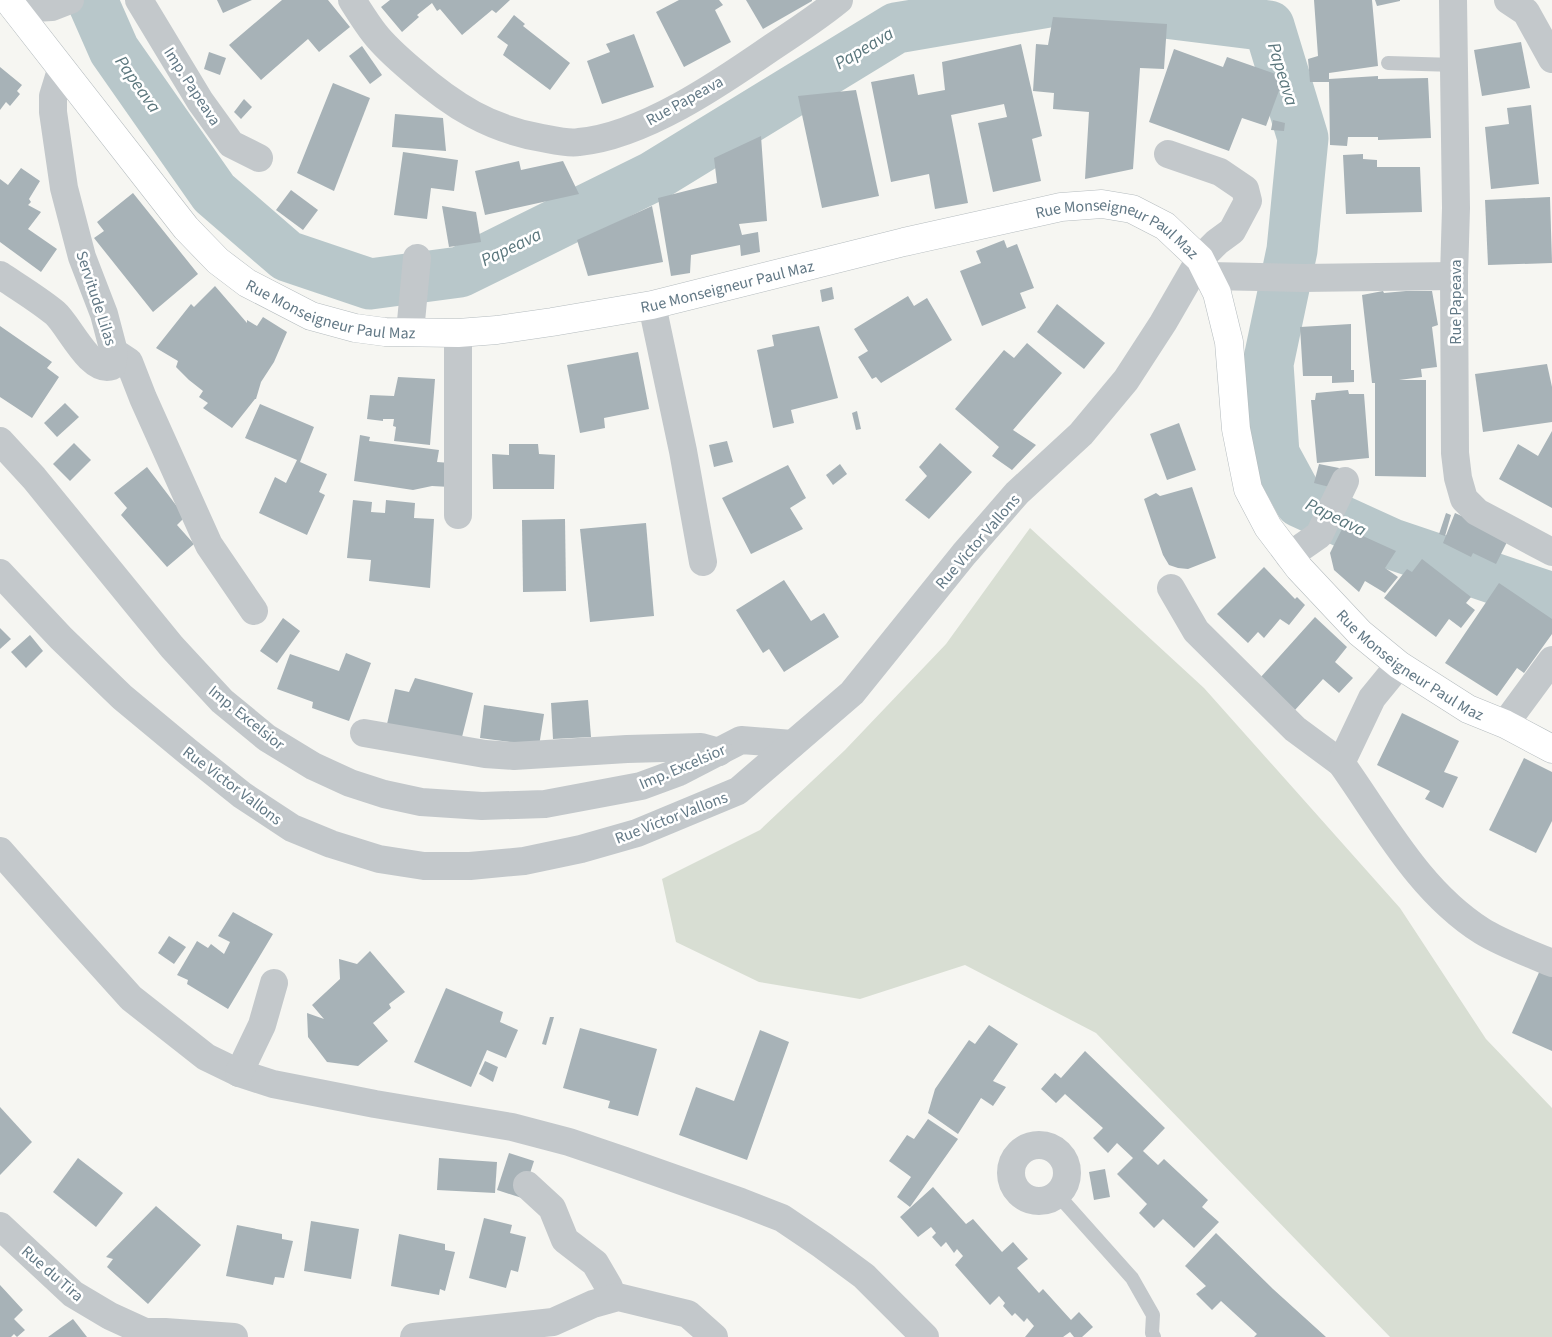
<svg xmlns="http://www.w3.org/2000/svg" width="1552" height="1337" font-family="'Source Sans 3',sans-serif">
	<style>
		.green { fill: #d8ded3 }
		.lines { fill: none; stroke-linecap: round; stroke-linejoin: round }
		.river { stroke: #b8c7ca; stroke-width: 51 }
		.building { fill: #a7b2b7 }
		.secondary-casing { stroke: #b5bcbf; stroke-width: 29 }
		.service { stroke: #c3c8cb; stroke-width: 14 }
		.minor { stroke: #c3c8cb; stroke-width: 28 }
		.secondary { stroke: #fff; stroke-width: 28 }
		.labels { text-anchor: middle; stroke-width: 5; stroke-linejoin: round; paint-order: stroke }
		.street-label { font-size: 16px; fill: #637986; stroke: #fff }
		.water-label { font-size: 18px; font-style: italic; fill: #5a767c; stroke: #fff }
	</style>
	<rect width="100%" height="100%" fill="#f6f6f2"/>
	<path class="green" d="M1030 528 1204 688 1400 908 1486 1039 1552 1108V1337H1390L1096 1033 965 965 860 999 759 982 676 942 662 879 760 830 845 750 946 644Z"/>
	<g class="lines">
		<path class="river" d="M92 0 114 50 214 193 287 256 370 284 460 272 654 176 896 28 1060 0 1269 26 1303 138 1292 250 1268 364 1274 454 1300 502 1392 544 1552 598"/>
	</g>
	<g class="building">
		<path d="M217 0H252L223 13Z"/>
		<path d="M282 0H328L350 27 319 52 308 39 261 80 229 45Z"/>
		<path d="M390 0H510L496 13 492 10 462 35 440 9 437 11 432 3 417 15 419 17 402 32 381 7Z"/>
		<path d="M679 0H719L723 5 715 10 731 42 684 67 656 12Z"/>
		<path d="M746 0H812V1L763 29Z"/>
		<path d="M1314 0H1372L1378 66 1329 73V79L1378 76V79L1428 78 1431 138 1378 140V137H1348L1347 146 1330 145 1329 82H1310L1308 59 1318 56Z"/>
		<path d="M1375 0H1400V1L1377 6Z"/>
		<path d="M514 15 525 24 523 26 570 63 550 90 503 55 508 45 497 37Z"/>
		<path d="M1053 17 1167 24 1164 69 1140 68 1133 169 1085 179 1089 112 1053 109 1054 93 1033 91 1036 44 1048 45Z"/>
		<path d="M634 34 654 87 602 104 587 61 610 52 606 44Z"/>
		<path d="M1521 42 1530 88 1482 96 1474 50Z"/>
		<path d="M1021 44 1042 136 1032 139 1041 181 993 192 978 123 1007 117 1004 104 951 115 968 203 935 209 929 174 891 182 871 82 914 74 918 95 945 90 942 62Z"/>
		<path d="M362 46 382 75 370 84 349 56Z"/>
		<path d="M1174 49 1223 67 1227 57 1284 77 1266 126 1242 118 1229 151 1149 122Z"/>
		<path d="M209 52 226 58 220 75 204 69Z"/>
		<path d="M0 67 22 85 17 91 20 94 10 106 6 102 0 110Z"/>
		<path d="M333 83 370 98 334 191 297 173Z"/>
		<path d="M856 90 879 196 822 208 798 96Z"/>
		<path d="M244 99 252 107 241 119 234 112Z"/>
		<path d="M1531 105 1539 184 1491 189 1485 127 1509 124 1507 108Z"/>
		<path d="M395 114 443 118 446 151 392 147Z"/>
		<path d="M1273 120 1285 123 1284 131 1271 130Z"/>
		<path d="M761 136 767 221 739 224 742 235 758 232 760 252 741 256 740 245 691 255 690 273 671 276 658 198 717 183 714 158Z"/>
		<path d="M403 152 458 160 454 191 431 188 427 219 394 215Z"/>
		<path d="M1363 154V159L1377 160V167H1420L1422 212 1346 214 1343 155Z"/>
		<path d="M519 161 521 170 563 161 579 194 485 215 475 171Z"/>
		<path d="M21 168 40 181 29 199 31 202 28 205 41 212 28 229 57 249 41 272 0 242V179L8 185Z"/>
		<path d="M291 190 318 210 303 230 276 210Z"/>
		<path d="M133 193 198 274 153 312 94 238 104 231 97 222Z"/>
		<path d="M1550 197 1552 263 1488 265 1485 200Z"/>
		<path d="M442 206 476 212 481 242 449 247Z"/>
		<path d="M652 206 663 262 588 276 577 240Z"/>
		<path d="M1004 240 1007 248 1017 244 1034 288 1020 293 1026 308 982 326 960 271 981 263 976 251Z"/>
		<path d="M215 286 247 323V320L257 326 263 317 287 332 274 362 261 382 256 399H255L232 428 203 408 208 403 199 397 203 391 189 380 176 367 178 361 156 348 191 304 194 307Z"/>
		<path d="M832 287 834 299 822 302 820 290Z"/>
		<path d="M1383 291 1384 293 1406 291H1432L1438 325 1432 327 1437 367 1421 369 1422 377 1399 380H1426V477L1375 476V383H1372L1362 295Z"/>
		<path d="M908 296 914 306 927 298 952 340 881 383 876 377 872 379 858 357 868 351 854 329Z"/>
		<path d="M1057 304 1105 343 1084 369 1037 332Z"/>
		<path d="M1351 324V370H1354V382L1332 383V376H1303L1300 327Z"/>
		<path d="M0 326 52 362 47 368 59 377 32 418 0 397Z"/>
		<path d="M819 326 838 398 791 410 794 423 773 428 757 350 774 346 772 335Z"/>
		<path d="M1027 343 1062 373 1013 430 1036 445 1012 470 992 456 999 447 955 409 1004 350 1014 358Z"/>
		<path d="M638 352 649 409 604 418 605 428 580 433 567 365Z"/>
		<path d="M1547 364 1552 387V422L1483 432 1475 374Z"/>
		<path d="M398 377 435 379 430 445 394 441 396 427 393 426 394 419H383V421L367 419 370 395 394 396Z"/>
		<path d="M1348 390 1349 394H1364L1369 458 1317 463 1311 400H1315L1316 393Z"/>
		<path d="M65 403 79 417 57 437 44 423Z"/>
		<path d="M260 404 314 427 300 462 327 474 319 492 325 495 307 535 259 513 275 477 286 483 297 460 245 438Z"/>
		<path d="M857 411 861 429 856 430 852 413Z"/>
		<path d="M1179 423 1196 470 1167 480 1150 434Z"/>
		<path d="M1552 431V508L1499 479 1518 444 1538 456Z"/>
		<path d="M360 435 370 437 369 441 439 450 437 462 451 463 450 487 432 486 413 490 354 481Z"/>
		<path d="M727 441 733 462 714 467 709 445Z"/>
		<path d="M74 443 91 460 70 481 53 464Z"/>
		<path d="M940 443 972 472 929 519 905 500 927 476 919 467Z"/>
		<path d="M509 444H538L539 454 555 455 554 489H493L492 454 509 455Z"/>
		<path d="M840 464 847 474 833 485 826 475Z"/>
		<path d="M1319 464 1339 468 1333 488 1314 483Z"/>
		<path d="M788 465 806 498 790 508 803 529 751 554 722 498Z"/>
		<path d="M147 467 185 517 177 525 194 544 167 567 121 515 127 508 114 493Z"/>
		<path d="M1192 487 1216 558 1188 569 1178 568 1169 565 1163 555 1144 499 1156 493 1160 496Z"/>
		<path d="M353 500 372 502 371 512 385 513 386 500 415 503 414 518 434 519 430 588 369 581 371 560 347 558Z"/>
		<path d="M1446 513 1451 515 1445 536 1439 534Z"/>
		<path d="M1455 513 1486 527 1507 542 1496 564 1473 553 1471 557 1443 543Z"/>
		<path d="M565 519 566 591 523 592 522 520Z"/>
		<path d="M646 523 654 616 590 622 580 529Z"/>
		<path d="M1343 527 1396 551 1385 568 1398 577 1385 593 1365 581 1359 592 1334 570 1330 553Z"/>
		<path d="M1422 559 1471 597 1466 603 1475 610 1461 628 1449 619 1436 637 1384 598 1407 569 1412 572Z"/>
		<path d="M1264 567 1295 599 1297 597 1305 605 1289 625 1280 619 1264 638 1258 632 1248 643 1217 614Z"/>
		<path d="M784 580 811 621 824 613 839 637 784 672 769 649 763 653 736 610Z"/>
		<path d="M1499 583 1552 619V634L1524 673 1517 668 1497 696 1445 663Z"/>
		<path d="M1315 617 1347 647 1335 662 1353 678 1339 693 1323 679 1295 710 1260 678Z"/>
		<path d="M283 618 300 631 277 663 260 651Z"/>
		<path d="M0 628 11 639 0 649Z"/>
		<path d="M30 635 43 651 26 668 11 652Z"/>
		<path d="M346 653 371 663 349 721 312 708 313 702 277 689 290 654 339 671Z"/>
		<path d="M415 678 473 693 461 741 387 724 395 689 409 692Z"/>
		<path d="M588 700 591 737 553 739 551 703Z"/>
		<path d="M484 705 544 714 539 746 480 738Z"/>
		<path d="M1402 713 1459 741 1444 772 1458 777 1443 808 1425 799 1430 791 1377 765Z"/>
		<path d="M1524 758 1552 772V821L1536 853 1489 830Z"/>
		<path d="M233 912 273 934 228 1009 187 984 188 980 177 975 197 941 208 948 211 944 224 954 230 942 218 936Z"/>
		<path d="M169 936 186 947 174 964 158 953Z"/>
		<path d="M370 951 405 992 389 1004 391 1008 373 1023 388 1041 358 1066 327 1062 308 1037 307 1013 324 1019 312 1005 340 979 339 959 357 964Z"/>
		<path d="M1541 968 1552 973V1051L1512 1033Z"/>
		<path d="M446 988 503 1012 500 1022 518 1030 506 1058 487 1050 471 1087 414 1062Z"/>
		<path d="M550 1017H554L546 1045 542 1044Z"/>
		<path d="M989 1025 1018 1044 993 1081 1006 1087 993 1106 981 1098 958 1134 928 1113 935 1089 969 1040 975 1044Z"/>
		<path d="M580 1028 657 1049 638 1116 608 1108 610 1101 563 1088Z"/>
		<path d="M760 1030 789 1042 747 1160 679 1135 696 1087 734 1101Z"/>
		<path d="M1085 1051 1165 1128 1143 1151 1158 1165 1164 1159 1208 1200 1202 1207 1219 1222 1194 1248 1163 1219 1154 1228 1139 1213 1147 1204 1117 1174 1133 1158 1117 1143 1108 1153 1093 1138 1103 1128 1065 1094 1056 1103 1041 1089 1055 1073 1061 1078Z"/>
		<path d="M485 1061 498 1067 493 1082 479 1074Z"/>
		<path d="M0 1107 32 1142 0 1175Z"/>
		<path d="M928 1119 958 1139 910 1207 897 1197 911 1177 889 1161 907 1135 914 1139Z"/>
		<path d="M509 1153 534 1161 522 1198 497 1190Z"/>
		<path d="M78 1158 123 1193 96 1227 53 1192Z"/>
		<path d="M439 1158 497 1162 495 1193 437 1190Z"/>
		<path d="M1105 1169 1110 1197 1094 1200 1089 1172Z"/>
		<path d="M933 1187 966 1224 973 1219 1002 1252 1013 1242 1028 1259 1017 1268 1039 1293 1043 1289 1071 1320 1079 1312 1093 1327 1082 1337H1074L1070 1332 1063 1337H1025L1034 1326 1027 1318 1024 1322 1015 1313 1012 1316 1003 1306 1005 1303 999 1296 990 1305 955 1265 963 1256 957 1249 954 1253 946 1242 941 1247 932 1237 936 1233 931 1227 918 1237 900 1217Z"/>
		<path d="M156 1206 201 1245 148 1304 107 1267 113 1259 106 1257Z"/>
		<path d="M484 1218 512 1225 510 1233 526 1237 518 1272 511 1270 506 1288 469 1278Z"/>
		<path d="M311 1221 359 1229 351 1279 304 1271Z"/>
		<path d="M237 1225 282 1234V1239L293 1241 284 1278 275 1277 273 1285 226 1276Z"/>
		<path d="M1216 1233 1273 1289 1326 1337H1254L1257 1334 1221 1301 1212 1310 1196 1294 1206 1286 1185 1266Z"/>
		<path d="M399 1234 445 1244V1250L455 1252 445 1291 440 1289 439 1295 391 1286Z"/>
		<path d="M0 1285 23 1310 14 1319 25 1330 17 1337 14 1334 11 1337H0Z"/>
		<path d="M73 1319 87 1337H48Z"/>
	</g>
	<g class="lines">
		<g class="secondary-casing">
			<g id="secondary">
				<path id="s1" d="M8 0 186 228 218 261 247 283 311 316 355 328 385 332 458 333 497 330 552 322 652 305 904 242 1061 207 1102 204 1132 209 1165 226 1200 259 1217 293 1229 342 1236 429 1248 489 1268 527 1299 568 1360 633 1399 665 1468 709 1505 724 1552 749"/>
			</g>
		</g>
		<g class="service">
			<path d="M1388 63 1455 65"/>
			<path d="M1057 1194 1132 1278 1153 1315 1152 1333 1154 1337"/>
		</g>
		<g class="minor">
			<path d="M139 0 200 101 231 144 259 158"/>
			<path d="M352 0C359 11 367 24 375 34 386 48 400 60 413 71 453 106 490 129 542 138 553 140 568 144 579 142 643 136 719 84 771 48 794 33 817 18 839 0"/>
			<path d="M1453 0 1456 208 1454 276 1455 453 1458 478 1464 499 1477 512 1552 552"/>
			<path d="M1508 0 1526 12 1552 59"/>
			<path d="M15 9 52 7 70 0"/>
			<path d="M61 70 53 96V112L64 188 82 257 104 314 114 352 129 362 143 398 209 545 254 611"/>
			<path d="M0 275C18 287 38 299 55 313 69 325 90 374 112 366L114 352"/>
			<path d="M1208 276 1302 278 1454 276"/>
			<path d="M652 305 683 451 703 562"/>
			<path d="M410 332 417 258"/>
			<path d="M458 333V515"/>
			<path d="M0 441 34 478 172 647 222 701 267 738 313 766 350 783 384 794 421 802 482 806 545 804 641 786 679 772 741 740 792 744"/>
			<path d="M1289 556 1319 535 1345 481"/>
			<path d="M0 573 61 638 122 697 187 751 242 795 292 828 331 844 379 859 424 866H470L524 861 581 849 637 833 738 791 852 693 964 554 1017 493 1081 434 1126 380 1163 323 1200 259 1217 242 1232 231 1248 201 1245 189 1220 172 1168 154"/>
			<path d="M1171 588 1196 631 1295 729 1341 763"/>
			<path d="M1399 665 1372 698 1341 763C1383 822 1419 891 1482 931 1501 943 1531 954 1552 963"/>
			<path d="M1505 724 1552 660"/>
			<path d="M364 733 485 754 514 756 627 749 701 747 719 752"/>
			<path d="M0 851 68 928 131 998 206 1057 239 1073 273 1084 375 1104 512 1127 569 1142 625 1161 741 1202 782 1218 822 1245 864 1276 925 1337"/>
			<path d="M239 1073 262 1025 274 983"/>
			<circle cx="1039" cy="1173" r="28"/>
			<path d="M527 1185 552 1208 565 1240 595 1263 609 1287 606 1300"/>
			<path d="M0 1226 73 1294 110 1316 145 1332H165L234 1337"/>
			<path d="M414 1337 553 1322 593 1304 618 1297 688 1314 714 1337"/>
		</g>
		<use href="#secondary" class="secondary"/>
	</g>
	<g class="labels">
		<g class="street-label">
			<text transform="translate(193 86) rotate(57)" y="6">Imp. Papeava</text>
			<text transform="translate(684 100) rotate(-29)" y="6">Rue Papeava</text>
			<text dy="6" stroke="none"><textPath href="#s1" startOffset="1272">Rue Monseigneur Paul Maz</textPath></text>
			<text dy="6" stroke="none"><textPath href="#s1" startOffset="866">Rue Monseigneur Paul Maz</textPath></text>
			<text transform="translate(97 298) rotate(72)" y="6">Servitude Lilas</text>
			<text transform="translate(1455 302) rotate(-90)" y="6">Rue Papeava</text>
			<text dy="6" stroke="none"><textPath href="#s1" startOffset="461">Rue Monseigneur Paul Maz</textPath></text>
			<text transform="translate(977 541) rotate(-49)" y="6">Rue Victor Vallons</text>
			<text dy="6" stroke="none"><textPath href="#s1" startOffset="1846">Rue Monseigneur Paul Maz</textPath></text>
			<text transform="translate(247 717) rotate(39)" y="6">Imp. Excelsior</text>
			<text transform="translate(682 766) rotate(-23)" y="6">Imp. Excelsior</text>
			<text transform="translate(233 785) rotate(37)" y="6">Rue Victor Vallons</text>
			<text transform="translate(671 817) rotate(-21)" y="6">Rue Victor Vallons</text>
			<text transform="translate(53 1273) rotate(41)" y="6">Rue du Tira</text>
		</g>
		<g class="water-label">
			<text transform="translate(864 48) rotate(-31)" y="6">Papeava</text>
			<text transform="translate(1283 74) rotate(73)" y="6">Papeava</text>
			<text transform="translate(138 84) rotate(55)" y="6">Papeava</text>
			<text transform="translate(511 247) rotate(-26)" y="6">Papeava</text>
			<text transform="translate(1336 517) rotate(26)" y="6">Papeava</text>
		</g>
	</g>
</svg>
